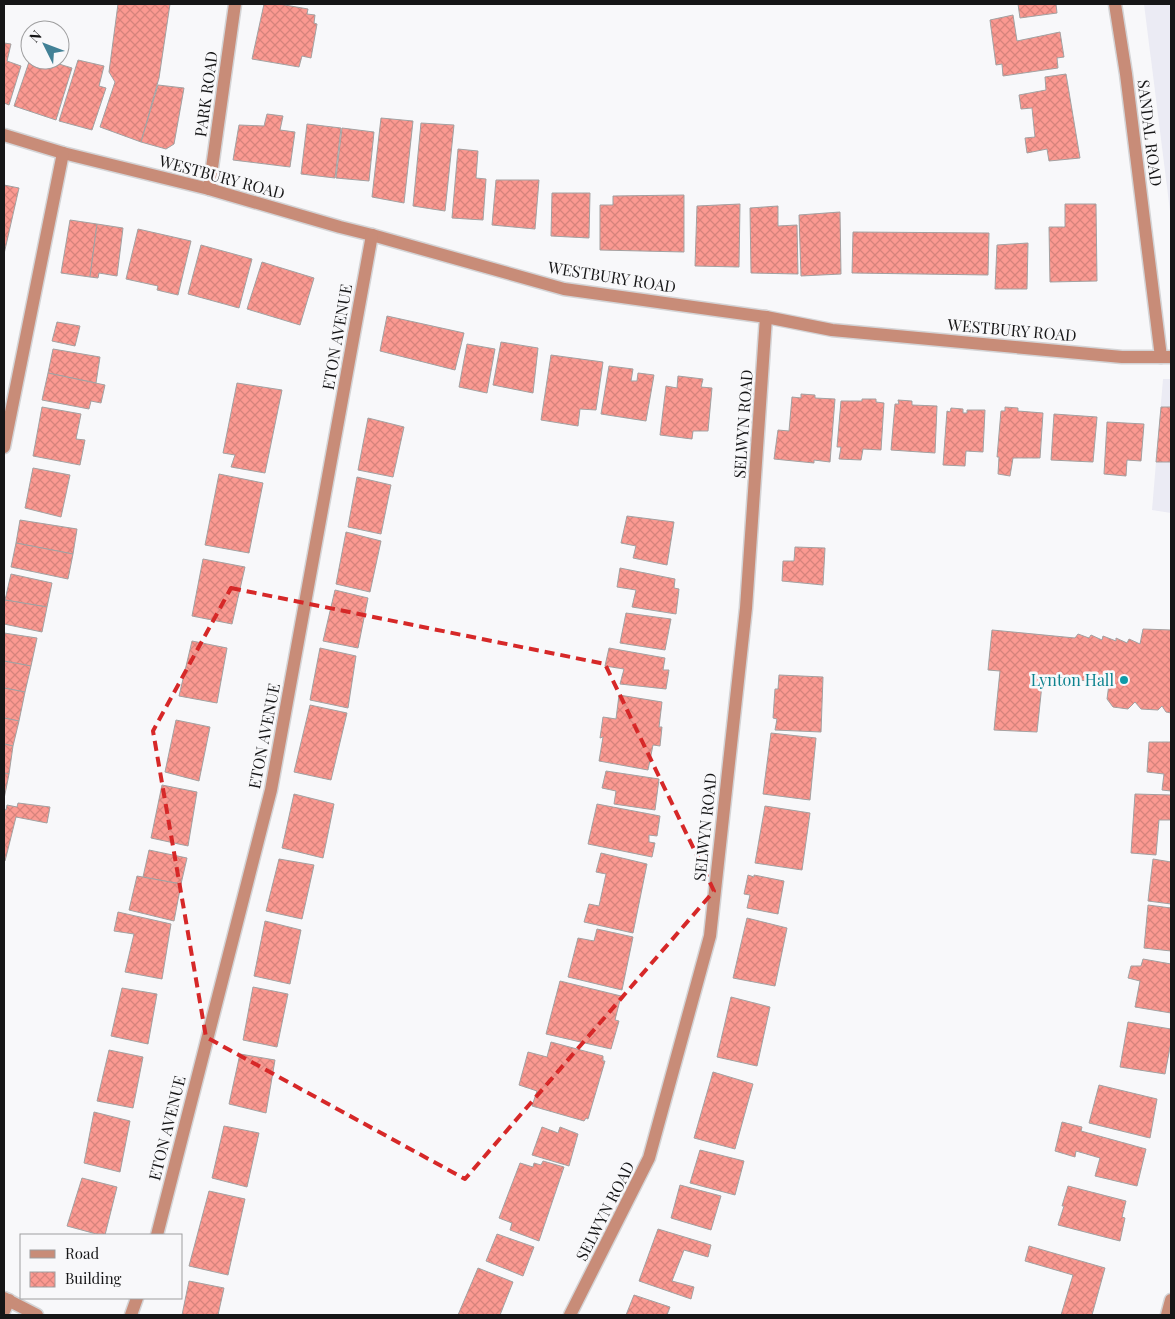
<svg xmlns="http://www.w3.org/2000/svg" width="1175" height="1319" font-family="'Playfair Display',serif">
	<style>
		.built { fill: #ebebf4 }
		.building { fill: url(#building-cross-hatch); stroke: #a3a1a1 }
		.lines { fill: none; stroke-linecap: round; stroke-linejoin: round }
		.minor-casing { stroke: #d4d4d6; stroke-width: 15 }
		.tertiary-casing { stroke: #d4d4d6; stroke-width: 15 }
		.minor { stroke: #c88c78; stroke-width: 12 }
		.tertiary { stroke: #c88c78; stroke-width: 12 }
		.marked { fill: none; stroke: #d62828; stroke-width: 4; stroke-dasharray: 10 6; stroke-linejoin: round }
		.culture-dot { fill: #0f9aa8; stroke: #f8f8fa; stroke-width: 2 }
		.labels { text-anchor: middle; stroke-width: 5; stroke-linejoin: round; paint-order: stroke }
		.street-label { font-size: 16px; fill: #161617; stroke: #f8f8fa }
		.culture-label { font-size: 16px; fill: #0d838f; stroke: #f8f8fa; text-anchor: end }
	</style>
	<defs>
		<pattern id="building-cross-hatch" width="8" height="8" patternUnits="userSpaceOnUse" patternTransform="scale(1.25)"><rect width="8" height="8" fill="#fb9991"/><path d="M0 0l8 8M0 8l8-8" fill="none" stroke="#d6837c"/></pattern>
	</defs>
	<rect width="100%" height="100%" fill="#f8f8fa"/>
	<g class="built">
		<path d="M1144 4H1171V219Z"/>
		<path d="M1163 379H1171V513L1152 510Z"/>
	</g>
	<g class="building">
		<path d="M118 4H170L159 78 141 142 100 127 115 82 109 72Z"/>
		<path d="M264 4H279L308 9 307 14 315 15 314 23 317 24 311 58 302 56 299 67 252 59Z"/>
		<path d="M1018 4H1056L1057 13 1020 18Z"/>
		<path d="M1013 15 1017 41 1060 32 1064 57 1057 58 1058 68 1003 76 1002 64 996 65 990 20Z"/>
		<path d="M4 43 11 44 7 61 21 66 9 105 4 103Z"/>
		<path d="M30 59V60H46L72 68 56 120 14 106Z"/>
		<path d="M78 60 104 66 99 86 106 88 92 130 59 121Z"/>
		<path d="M1066 74 1080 158 1049 161 1047 149 1027 153 1025 138 1035 137 1032 108 1021 109 1019 95 1046 90 1045 77Z"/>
		<path d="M158 85 184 88 174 144 166 149 141 142Z"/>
		<path d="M267 114 283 116 280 130 295 132 290 167 233 160 239 125 264 126Z"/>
		<path d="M381 118 413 121 404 203 372 197Z"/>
		<path d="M421 123 454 125 445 211 413 206Z"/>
		<path d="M307 124 341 128 335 178 301 174Z"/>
		<path d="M342 128 374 132 369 181 336 178Z"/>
		<path d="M458 149 478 151 476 178 486 179 483 220 452 218Z"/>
		<path d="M496 180H539L535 229 492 225Z"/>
		<path d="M4 185 19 188 4 254Z"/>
		<path d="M552 193H590L589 238 551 236Z"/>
		<path d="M684 195V252L600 250V205H613V196Z"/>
		<path d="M740 204 739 267 695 266 697 206Z"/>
		<path d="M1065 204H1096L1097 281 1050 282 1049 227H1065Z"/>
		<path d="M778 206V226L797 225 798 274 751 273 750 208Z"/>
		<path d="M840 212 841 274 801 276 799 215Z"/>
		<path d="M70 220 97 224 90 277 61 273Z"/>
		<path d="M97 224 123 228 117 276 99 273 98 278 90 277Z"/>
		<path d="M138 229 191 241 178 295 157 290 158 286 126 279Z"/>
		<path d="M853 232 989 233 988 275 852 273Z"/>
		<path d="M1028 243 1027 289H995L997 245Z"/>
		<path d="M201 245 252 259 239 308 188 294Z"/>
		<path d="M262 262 314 278 300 325 247 309Z"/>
		<path d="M387 316 464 333 455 370 380 351Z"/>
		<path d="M57 322 80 326 75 346 52 341Z"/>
		<path d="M501 342 538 348 533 393 493 385Z"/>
		<path d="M467 344 495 349 487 393 459 387Z"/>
		<path d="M53 349 100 357 96 383 48 373Z"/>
		<path d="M551 355 603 362 596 410 580 409 578 426 541 420Z"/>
		<path d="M609 366 633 369 631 381H637L638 373 654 375 646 421 601 414Z"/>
		<path d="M48 373 105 385 101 403 91 401 89 409 42 400Z"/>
		<path d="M678 376 703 379 701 387 712 388 708 431H693L692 439 660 435 666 386 677 388Z"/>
		<path d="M237 383 282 390 265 473 231 467 235 455 223 453Z"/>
		<path d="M801 394 815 395V398L835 399 830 462 814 460V463L774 459 778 430 789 431 792 397 801 398Z"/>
		<path d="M862 399H876V402L884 403 881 450 863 449 861 460 839 459 841 447H837L841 401H862Z"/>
		<path d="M898 400 912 401V405L937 406 935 453 891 450 895 404H899Z"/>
		<path d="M42 407 81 414 76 439 85 440 80 465 33 456Z"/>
		<path d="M1005 407 1018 408V411L1043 413 1040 458H1013L1010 476 998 474 999 457H997L1001 411H1005Z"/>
		<path d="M1161 407H1171V462H1156Z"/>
		<path d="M951 408 963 409V413H967V410H985L983 452 966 451 965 466 943 465 947 411 950 412Z"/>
		<path d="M1054 414 1097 417 1093 462 1051 460Z"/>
		<path d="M368 418 404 427 393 477 358 470Z"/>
		<path d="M1107 422 1144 424 1141 461 1127 460 1126 476 1104 474Z"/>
		<path d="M33 468 70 475 61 517 25 508Z"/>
		<path d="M219 474 263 483 249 553 205 545Z"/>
		<path d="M357 477 391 485 381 534 348 527Z"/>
		<path d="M627 516 674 522 667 565 633 558 636 546 621 543Z"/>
		<path d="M20 520 77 529 73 554 16 543Z"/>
		<path d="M346 532 381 541 370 592 336 584Z"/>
		<path d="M16 543 73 554 68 579 11 567Z"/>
		<path d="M795 547 825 548 823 585 782 581 783 561H794Z"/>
		<path d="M203 559 245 567 232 624 192 616Z"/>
		<path d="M620 568 675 579 674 588 679 589 676 614 632 607 636 590 617 587Z"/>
		<path d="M11 574 52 583 47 607 5 600Z"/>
		<path d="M335 590 368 598 358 648 323 641Z"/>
		<path d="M5 600 47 607 42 632 4 624V605Z"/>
		<path d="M626 613 671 619 665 650 620 643Z"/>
		<path d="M1143 629 1171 630V713L1166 712 1162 706 1158 710 1141 709 1135 702 1128 709 1113 707 1107 699 1109 684 1043 675 1037 732 994 730 1000 671 988 670 992 630 1075 638 1078 634 1089 638 1091 635 1102 640 1103 636 1116 641V638L1127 643 1129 639 1140 644Z"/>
		<path d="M4 633 37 638 31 666 4 661Z"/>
		<path d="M192 641 227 648 217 703 179 696Z"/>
		<path d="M320 648 356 656 348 708 310 700Z"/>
		<path d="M609 648 665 658 663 670H669L666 689 620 684 624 669 605 666Z"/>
		<path d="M4 661 31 666 25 692 4 688Z"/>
		<path d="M779 675 823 677 821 732 775 730 777 719 773 718 775 689H778Z"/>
		<path d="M4 688 25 692 19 721 4 718Z"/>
		<path d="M619 695 662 702 659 727H662L660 746 653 745 648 770 599 761 603 737 600 738 603 717 616 719Z"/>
		<path d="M310 705 347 713 331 780 294 772Z"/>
		<path d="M4 718 19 721 13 746 4 744Z"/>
		<path d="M176 720 210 727 199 781 165 772Z"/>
		<path d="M771 733 816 738 810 800 763 794Z"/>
		<path d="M1149 742H1171V791L1162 790 1164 774 1147 772Z"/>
		<path d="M4 744 13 746 9 774 4 773Z"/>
		<path d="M606 771 659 779 655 810 614 804 616 791 602 788Z"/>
		<path d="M4 773 9 774 4 799Z"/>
		<path d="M162 785 197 792 188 846 151 838Z"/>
		<path d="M294 794 334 804 323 858 282 848Z"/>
		<path d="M1135 794 1171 795V820H1159L1156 855 1131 853Z"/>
		<path d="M18 803 50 807 47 823 16 817 5 861 4 860V809L6 810 7 805 17 807Z"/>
		<path d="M597 804 660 816 657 836 649 835V842L655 843 652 857 588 844Z"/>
		<path d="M765 806 810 813 802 870 755 863Z"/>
		<path d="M149 850 187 858 181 884 143 877Z"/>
		<path d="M601 853 647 864 633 933 584 922 589 904 599 906 606 874 596 872Z"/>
		<path d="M279 859 314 865 302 919 266 911Z"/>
		<path d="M1153 859 1171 862V904L1148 901Z"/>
		<path d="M748 875 754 877V875L784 881 778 914 747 908 750 895 744 894Z"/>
		<path d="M137 876 181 884 174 921 129 910Z"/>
		<path d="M1148 905 1171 908V951L1144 948Z"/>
		<path d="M118 912 171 924 162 979 125 972 134 934 114 931Z"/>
		<path d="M747 918 787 928 775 986 733 978Z"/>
		<path d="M265 921 301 930 290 984 254 976Z"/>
		<path d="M597 929 633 937 622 990 568 977 578 938 594 941Z"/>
		<path d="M1143 959 1171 964V1013L1135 1007 1140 981 1128 978 1131 966H1141Z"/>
		<path d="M560 981 621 996 615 1020 619 1021 611 1049 546 1034Z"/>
		<path d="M253 987 288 994 277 1047 243 1040Z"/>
		<path d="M122 988 157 994 148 1044 111 1036Z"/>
		<path d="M731 997 770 1007 757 1066 717 1057Z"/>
		<path d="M1128 1022 1171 1029V1042L1165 1074 1120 1067Z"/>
		<path d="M551 1042 603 1056V1061H605L588 1119 586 1118 584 1121 532 1106 537 1091 519 1085 528 1052 547 1057Z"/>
		<path d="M109 1050 143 1057 133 1108 97 1101Z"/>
		<path d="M240 1054 275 1060 266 1113 229 1104Z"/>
		<path d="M713 1072 753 1084 735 1149 694 1138Z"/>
		<path d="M1099 1085 1157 1099 1150 1138 1089 1123Z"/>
		<path d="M94 1112 130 1121 120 1172 84 1163Z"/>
		<path d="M1062 1122 1082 1127 1081 1131 1146 1149 1137 1186 1095 1176 1100 1158 1076 1151 1075 1157 1055 1151Z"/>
		<path d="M224 1126 259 1133 247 1187 212 1178Z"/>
		<path d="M542 1127 558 1133 560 1127 578 1134 569 1166 532 1155Z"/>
		<path d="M700 1150 744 1161 735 1195 690 1183Z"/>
		<path d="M543 1161 564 1167 539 1241 510 1230 512 1223 499 1218 520 1163 533 1167 534 1163 541 1165Z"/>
		<path d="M82 1178 117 1187 105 1235H100L67 1226Z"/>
		<path d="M680 1185 721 1196 711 1230 671 1218Z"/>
		<path d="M1068 1186 1126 1201 1122 1217 1125 1218 1120 1241 1058 1225 1064 1206H1062Z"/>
		<path d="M209 1191 245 1199 228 1275 189 1266Z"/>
		<path d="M658 1229 711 1245 708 1257 684 1250 672 1281 694 1287 691 1299 639 1281Z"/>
		<path d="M497 1234 534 1247 523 1276 486 1261Z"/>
		<path d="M1029 1246 1105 1268 1092 1315H1061L1073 1275 1025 1261Z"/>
		<path d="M478 1268 513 1282 500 1315H458Z"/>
		<path d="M189 1281 224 1288 218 1315H182Z"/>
		<path d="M634 1295 670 1307 667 1315H626Z"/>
	</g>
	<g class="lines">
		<g class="minor-casing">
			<g id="minor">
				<path d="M1115 4 1126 74 1161 357"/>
				<path d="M4 135 63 153 209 189 340 227 372 235 564 289 766 317 832 330 1122 357H1171"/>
				<path d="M209 189 235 4"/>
				<path d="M4 447 63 153"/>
				<path d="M157 1235 271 790 372 235"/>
				<path d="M4 1311 9 1300"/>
				<path d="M131 1315 137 1298"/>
				<path d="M570 1315 649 1158 710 936 746 608 766 317"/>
				<path d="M1167 1315 1171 1300"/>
			</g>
		</g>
		<g class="tertiary-casing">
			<path id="tertiary" d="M4 1298 37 1315"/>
		</g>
		<use href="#minor" class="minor"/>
		<use href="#tertiary" class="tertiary"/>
	</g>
	<path class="marked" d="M231 588 605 664 714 891 465 1179 206 1037 153 731Z"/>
	<circle class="culture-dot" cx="1124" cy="680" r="5"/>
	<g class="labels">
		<g class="street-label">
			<text transform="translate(206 94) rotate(-82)" y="6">PARK ROAD</text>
			<text transform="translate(1150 133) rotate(83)" y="6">SANDAL ROAD</text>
			<text transform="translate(222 177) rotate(15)" y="6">WESTBURY ROAD</text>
			<text transform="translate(612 277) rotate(9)" y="6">WESTBURY ROAD</text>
			<text transform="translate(1012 330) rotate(5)" y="6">WESTBURY ROAD</text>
			<text transform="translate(337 337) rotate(-80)" y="6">ETON AVENUE</text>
			<text transform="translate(743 424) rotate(-86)" y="6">SELWYN ROAD</text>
			<text transform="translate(264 736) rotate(-79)" y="6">ETON AVENUE</text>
			<text transform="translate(705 827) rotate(-84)" y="6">SELWYN ROAD</text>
			<text transform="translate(167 1128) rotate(-76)" y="6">ETON AVENUE</text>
			<text transform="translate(605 1211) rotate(-63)" y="6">SELWYN ROAD</text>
		</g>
		<g class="culture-label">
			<text x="1114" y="686">Lynton Hall</text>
		</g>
	</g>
	<rect width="1175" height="1319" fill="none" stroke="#161617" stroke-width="10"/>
	<rect x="20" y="1234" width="162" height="65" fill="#f8f8fa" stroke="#9e9e9f"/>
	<rect x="30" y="1250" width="25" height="8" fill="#c88c78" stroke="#9e9e9f"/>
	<text x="65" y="1259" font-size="15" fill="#161617">Road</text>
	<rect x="30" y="1272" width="25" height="15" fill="url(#building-cross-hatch)" stroke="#9e9e9f"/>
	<text x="65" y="1284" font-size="15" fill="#161617">Building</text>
	<g transform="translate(45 45) rotate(312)"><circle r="24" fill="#f8f8fa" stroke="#9e9e9f"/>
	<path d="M0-4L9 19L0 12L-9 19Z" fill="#428196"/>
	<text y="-8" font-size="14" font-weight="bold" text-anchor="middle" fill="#161617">N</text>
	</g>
</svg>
